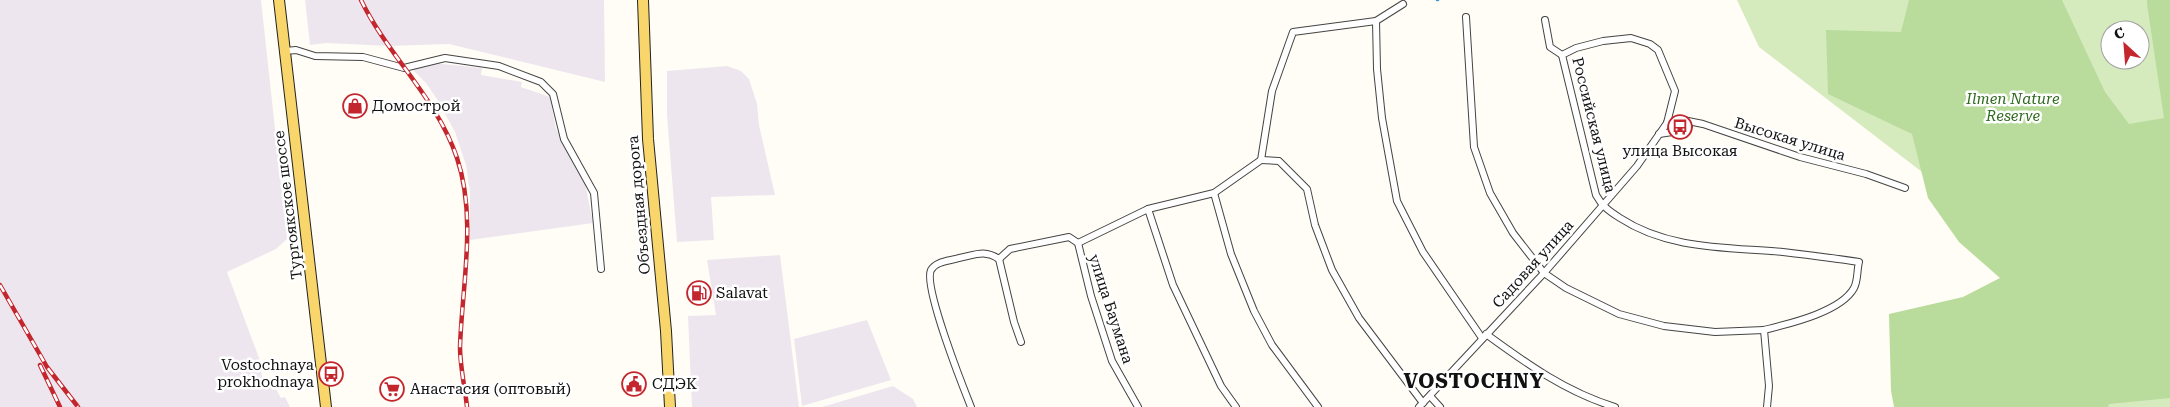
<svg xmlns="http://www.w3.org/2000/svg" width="2170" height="407" font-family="'Roboto Serif',serif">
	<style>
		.industrial { fill: #eee6ef }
		.green { fill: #d5ebbd; fill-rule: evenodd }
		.forest { fill: #b9dc9c }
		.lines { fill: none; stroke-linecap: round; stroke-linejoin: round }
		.stream { stroke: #3f96cf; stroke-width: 2.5 }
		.minor-casing { stroke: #444; stroke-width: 8 }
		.primary-casing { stroke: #222; stroke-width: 12 }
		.minor { stroke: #fff; stroke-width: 6 }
		.primary { stroke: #f9d66b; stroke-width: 10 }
		.rail-casing { stroke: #c4262e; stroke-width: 4.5 }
		.rail { stroke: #fff; stroke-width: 2.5; stroke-dasharray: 8; stroke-linecap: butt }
		.labels { text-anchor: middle; stroke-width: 5; stroke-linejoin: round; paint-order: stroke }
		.park-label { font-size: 15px; font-style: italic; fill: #2f6b1f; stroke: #fff }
		.poi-label { font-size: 15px; fill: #111; stroke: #fff; text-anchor: start }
		.street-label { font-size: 15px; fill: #111; stroke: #fff }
		.district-label { font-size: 20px; font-weight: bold; letter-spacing: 1px; fill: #111; stroke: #fff }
	</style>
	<rect width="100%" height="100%" fill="#fffdf5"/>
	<g class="industrial">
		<path d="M0 0H261L287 239 276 249 227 272 259 358 264 389 273 384 281 398 285 397 290 407H0Z"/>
		<path d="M305 0H604L605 82 449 44 389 46 326 43 310 45Z"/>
		<path d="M433 63 482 68 481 75 522 82 521 87 550 97 556 129 585 183 593 223 470 240V192L466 165 455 132 437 99 426 83 413 70Z"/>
		<path d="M727 66 741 71 749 79 757 104 759 125 775 195 711 197 714 240 677 242 667 115V71Z"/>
		<path d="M780 255 799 407H692L688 316 716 315 707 260Z"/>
		<path d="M867 320 891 380 802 406 794 339Z"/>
		<path d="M893 386 913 399 917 407H822Z"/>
	</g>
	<path class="green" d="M1737 0H2170V407H2052L2102 310 1759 47ZM2110 30H2140V60H2110Z"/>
	<path class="forest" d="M1909 0H2062L2105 92 2129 124 2164 118 2147 4V0H2170V398L2109 404 2108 407H1894L1891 391 1889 314 1963 297 2000 278 1959 242 1928 198 1912 134 1828 94 1826 30 1901 32Z"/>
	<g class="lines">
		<path class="stream" d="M1437 0H1438"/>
		<g class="minor-casing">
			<g id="minor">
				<path d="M1466 17 1474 147 1490 193 1513 233 1544 273 1566 288 1619 314 1664 326 1715 332 1764 330"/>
				<path d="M1545 20 1550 47 1562 55"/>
				<path d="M1376 21 1377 69 1382 118 1397 201 1423 252 1482 338"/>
				<path d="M285 51 296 50 315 56 363 57 404 68 445 58 499 66 541 82 553 94 564 139 594 193 601 269"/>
				<path d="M1667 123 1683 120 1703 124 1800 157 1866 174 1905 188"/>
				<path d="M1659 134 1686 130 1689 126 1687 121"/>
				<path d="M1261 160 1279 161 1307 189 1315 225 1332 270 1359 318 1423 403"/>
				<path d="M1214 193 1231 254 1254 311 1272 345 1318 407"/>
				<path d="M1148 209 1173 285 1221 386 1236 407"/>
				<path d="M1078 243 1148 209 1214 193 1261 160 1272 91 1293 32 1376 21 1403 4"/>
				<path d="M1078 243 1091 296 1112 361 1138 407"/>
				<path d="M999 259 1014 322 1021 342"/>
				<path d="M1486 334C1527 364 1566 392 1615 407"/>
				<path d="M1430 396 1440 407"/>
				<path d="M971 407C963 387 923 286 931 270 936 261 950 261 959 258 975 255 984 249 999 259L1010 249 1069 237 1078 243"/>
				<path d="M1419 407 1544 273 1637 166 1667 123 1675 91 1658 50 1650 44 1631 38 1603 41 1576 48 1562 55 1596 195C1602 206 1609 211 1620 218 1669 250 1727 247 1783 252 1808 255 1833 258 1859 262 1857 269 1858 281 1854 288 1841 312 1788 324 1764 330L1769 386 1767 407"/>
			</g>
		</g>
		<g class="primary-casing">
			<g id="primary">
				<path d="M279 0 326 407"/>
				<path d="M643 0 648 139 666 331 670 407"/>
			</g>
		</g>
		<use href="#minor" class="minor"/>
		<use href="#primary" class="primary"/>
		<g class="rail-casing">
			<g id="rail">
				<path d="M361 0C388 56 437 98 457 158 477 218 462 285 460 347 460 366 465 388 467 407"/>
				<path d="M0 285 47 367 78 407"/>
				<path d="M40 365 60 407"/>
			</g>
		</g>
		<use href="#rail" class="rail"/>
	</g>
	<defs>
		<g id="shop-ring" transform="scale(1.25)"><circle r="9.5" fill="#fff" stroke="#c4262e" stroke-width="1.5"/><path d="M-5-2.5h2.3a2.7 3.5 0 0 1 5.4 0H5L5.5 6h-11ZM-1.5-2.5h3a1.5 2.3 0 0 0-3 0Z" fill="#c4262e"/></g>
		<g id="bus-ring" transform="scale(1.25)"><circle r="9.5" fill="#fff" stroke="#c4262e" stroke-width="1.5"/><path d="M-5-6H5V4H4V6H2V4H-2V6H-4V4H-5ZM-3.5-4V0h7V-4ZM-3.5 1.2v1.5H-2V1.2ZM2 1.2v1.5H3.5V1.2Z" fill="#c4262e"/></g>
		<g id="fuel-ring" transform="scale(1.25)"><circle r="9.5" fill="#fff" stroke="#c4262e" stroke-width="1.5"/><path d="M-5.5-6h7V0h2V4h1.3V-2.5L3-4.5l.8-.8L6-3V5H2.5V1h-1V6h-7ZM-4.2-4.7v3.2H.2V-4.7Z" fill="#c4262e"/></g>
		<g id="civic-ring" transform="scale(1.25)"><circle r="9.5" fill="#fff" stroke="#c4262e" stroke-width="1.5"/><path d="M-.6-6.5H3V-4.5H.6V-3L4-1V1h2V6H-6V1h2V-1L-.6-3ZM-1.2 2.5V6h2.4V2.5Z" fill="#c4262e"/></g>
		<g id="supermarket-ring" transform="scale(1.25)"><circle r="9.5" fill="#fff" stroke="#c4262e" stroke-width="1.5"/><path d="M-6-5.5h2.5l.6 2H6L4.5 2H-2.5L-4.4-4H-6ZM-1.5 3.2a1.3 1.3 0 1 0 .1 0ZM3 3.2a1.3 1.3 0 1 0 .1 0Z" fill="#c4262e"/></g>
	</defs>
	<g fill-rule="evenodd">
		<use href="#shop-ring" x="355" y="106"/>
		<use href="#bus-ring" x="1680" y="127"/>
		<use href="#fuel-ring" x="699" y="293"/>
		<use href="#bus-ring" x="331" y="374"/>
		<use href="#civic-ring" x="634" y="384"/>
		<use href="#supermarket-ring" x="392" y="389"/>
	</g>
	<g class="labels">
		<g class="park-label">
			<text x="2013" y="104">Ilmen Nature<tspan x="2013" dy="17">Reserve</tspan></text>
		</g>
		<g class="poi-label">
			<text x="372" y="111">Домострой</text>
			<text x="1680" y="156" text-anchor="middle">улица Высокая</text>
			<text x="716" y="298">Salavat</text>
			<text x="314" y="370" text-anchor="end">Vostochnaya<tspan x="314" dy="17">prokhodnaya</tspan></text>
			<text x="652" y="389">СДЭК</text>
			<text x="410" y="394">Анастасия (оптовый)</text>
		</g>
		<g class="street-label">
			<text transform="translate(1594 125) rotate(76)" y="5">Российская улица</text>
			<text transform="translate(1790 139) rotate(17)" y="5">Высокая улица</text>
			<text transform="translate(288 205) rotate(-97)" y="5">Тургоякское шоссе</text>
			<text transform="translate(639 205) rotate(-95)" y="5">Объездная дорога</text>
			<text transform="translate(1533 264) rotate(-48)" y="5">Садовая улица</text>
			<text transform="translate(1111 309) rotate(72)" y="5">улица Баумана</text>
		</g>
		<g class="district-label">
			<text x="1474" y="388">VOSTOCHNY</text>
		</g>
	</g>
	<g transform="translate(2125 45) rotate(334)"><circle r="24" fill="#ffffff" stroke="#a0a0a0"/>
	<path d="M0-4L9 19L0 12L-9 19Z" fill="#c4262e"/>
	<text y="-8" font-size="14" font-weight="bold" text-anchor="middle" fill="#111111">С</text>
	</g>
</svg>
